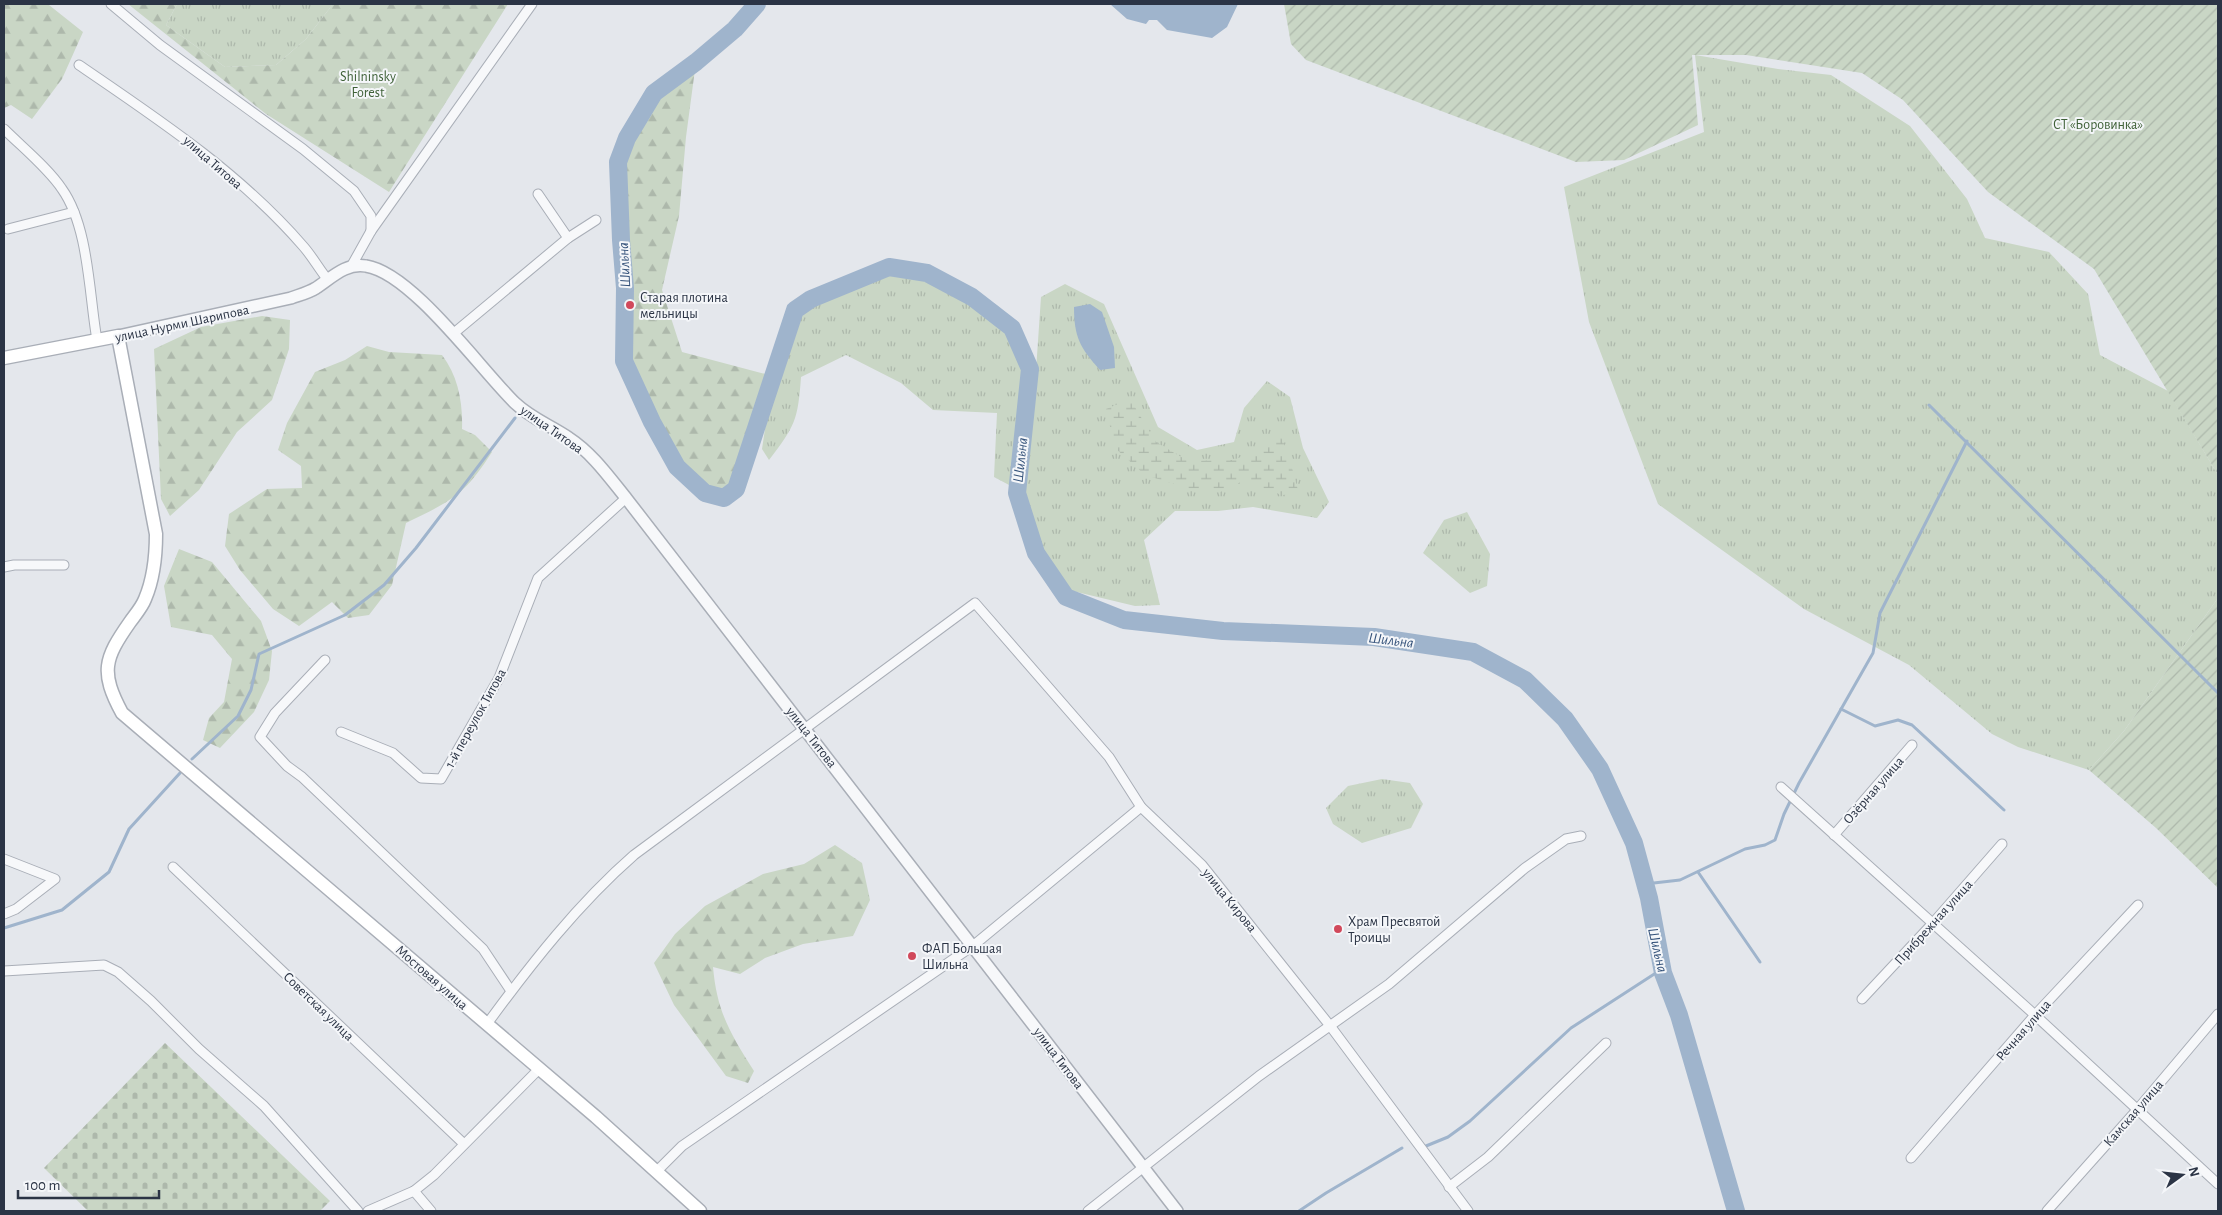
<svg xmlns="http://www.w3.org/2000/svg" width="2222" height="1215" font-family="'Alegreya Sans',sans-serif">
	<style>
		.grass { fill: url(#grass-tufts) }
		.forest { fill: url(#forest-firs) }
		.wetland { fill: url(#wetland-marsh) }
		.cemetery { fill: url(#cemetery-stones) }
		.garden { fill: url(#garden-furrows) }
		.water { fill: #9fb4cc }
		.lines { fill: none; stroke-linecap: round; stroke-linejoin: round }
		.stream { stroke: #9fb4cc; stroke-width: 3 }
		.river { stroke: #9fb4cc; stroke-width: 18 }
		.minor-casing { stroke: #a9aeb7; stroke-width: 11 }
		.tertiary-casing { stroke: #a9aeb7; stroke-width: 14 }
		.secondary-casing { stroke: #a9aeb7; stroke-width: 15 }
		.minor { stroke: #f7f8fa; stroke-width: 9 }
		.tertiary { stroke: #f7f8fa; stroke-width: 11 }
		.secondary { stroke: #fff; stroke-width: 12 }
		.poi-dot { fill: #d1495b; stroke: #f4f6f9; stroke-width: 2 }
		.labels { text-anchor: middle; stroke-width: 4; stroke-linejoin: round; paint-order: stroke }
		.park-label { font-size: 14px; fill: #3f6138; stroke: #f4f6f9 }
		.street-label { font-size: 14px; fill: #2b3445; stroke: #f4f6f9 }
		.poi-label { font-size: 14px; fill: #2b3445; stroke: #f4f6f9; text-anchor: start }
		.water-label { font-size: 15px; font-style: italic; fill: #34527a; stroke: #f4f6f9 }
	</style>
	<defs>
		<pattern id="grass-tufts" width="24" height="20" patternUnits="userSpaceOnUse" patternTransform="scale(1.25)"><rect width="24" height="20" fill="#c9d6c5"/><path d="M3 7l-1-3M5 7V3M7 7l1-3M15 17l-1-3M17 17v-4M19 17l1-3" fill="none" stroke="#adb8ab"/></pattern>
		<pattern id="forest-firs" width="22" height="20" patternUnits="userSpaceOnUse" patternTransform="scale(1.25)"><rect width="22" height="20" fill="#c9d6c5"/><path d="M5 1l3.5 6h-7zM16 11l3.5 6h-7z" fill="#adb8ab"/></pattern>
		<pattern id="wetland-marsh" width="20" height="14" patternUnits="userSpaceOnUse" patternTransform="scale(1.25)"><rect width="20" height="14" fill="#c9d6c5"/><path d="M1 5h8M5 5V1M11 12h8M15 12V8" fill="none" stroke="#adb8ab"/></pattern>
		<pattern id="cemetery-stones" width="16" height="16" patternUnits="userSpaceOnUse" patternTransform="scale(1.25)"><rect width="16" height="16" fill="#c9d6c5"/><path d="M2 7V4a2 2 0 0 1 4 0v3zM10 15v-3a2 2 0 0 1 4 0v3z" fill="#adb8ab"/></pattern>
		<pattern id="garden-furrows" width="10" height="10" patternUnits="userSpaceOnUse" patternTransform="scale(1.25)"><rect width="10" height="10" fill="#c9d6c5"/><path d="M-1 1l2-2M0 10L10 0M9 11l2-2" fill="none" stroke="#adb8ab"/></pattern>
	</defs>
	<rect width="100%" height="100%" fill="#e4e7ec"/>
	<g class="grass">
		<path d="M177 4H333L306 39 276 65 225 67 166 25Z"/>
		<path d="M1695 55 1778 69 1831 75 1910 126 1967 199 1985 238 2049 252 2088 294 2100 355 2168 391 2218 475V598L2124 731 2089 770 2018 747 1992 734 1909 665 1804 609 1658 504 1589 322 1564 187 1704 132Z"/>
		<path d="M873 266 940 271 998 306 1022 339 1035 385 1041 297 1065 284 1104 304 1158 427 1197 450 1234 442 1244 408 1267 381 1290 397 1303 448 1329 502 1317 518 1253 507 1218 511H1175L1144 540 1160 605 1135 606 1060 588 1033 543 1026 494 994 477 997 413 933 410 901 383 846 355 801 377C798 420 795 426 769 460L762 449 773 376 768 365 811 299Z"/>
		<path d="M1467 512 1490 554 1487 586 1470 593 1423 553 1444 520Z"/>
		<path d="M1382 779 1410 783 1423 804 1411 828 1362 843 1333 824 1326 808 1348 786Z"/>
	</g>
	<g class="forest">
		<path d="M4 4H51L49 5 83 32 62 79 32 119 11 105 4 108Z"/>
		<path d="M128 4H177L166 25 225 67 276 65 306 39 333 4H508L389 192 266 114Z"/>
		<path d="M696 62 686 137 679 216 662 290 682 352 773 376 744 470 736 489 724 498 705 493 677 467 652 422 624 361 625 288 621 240 618 162 627 138 654 93Z"/>
		<path d="M262 316 290 320 289 349 272 400 237 432 199 490 170 516 161 499 154 349 201 327Z"/>
		<path d="M367 346 389 352 442 355C458 376 463 402 462 429L475 435 492 452C464 496 451 501 406 523L392 585 369 615 348 618 332 602 299 626 273 609 240 570 225 546 229 514 267 489 302 488 301 466 278 450 287 423 315 372 345 360Z"/>
		<path d="M179 549 212 562 261 621 272 651 269 680 254 712 220 748 203 740 209 718 224 702 232 659 212 635 171 627 164 586Z"/>
		<path d="M835 845 862 863 870 900 853 936 803 944 765 958 740 974 713 967C717 1012 730 1033 754 1071L748 1083 726 1076 674 1005 654 963 675 934 705 906 763 874 804 864Z"/>
	</g>
	<path class="wetland" d="M1130 399 1156 442 1188 461 1234 460 1261 448 1279 432 1288 453 1299 494 1282 495 1243 481 1220 492 1194 490 1145 475 1115 448 1106 409Z"/>
	<path class="cemetery" d="M165 1043 330 1201 320 1211H88L44 1168Z"/>
	<g class="garden">
		<path d="M1284 4H2218V475L2094 269 1988 192 1903 100 1862 73 1746 55H1692L1698 125 1624 160 1576 162 1306 60 1291 44Z"/>
		<path d="M2218 598V888L2156 828 2089 770 2124 731Z"/>
	</g>
	<g class="water">
		<path d="M1110 4H1238L1227 27 1212 38 1167 30 1157 20H1149L1146 24 1127 19Z"/>
		<path d="M1090 304 1102 312 1114 347 1115 368 1100 370C1080 348 1074 337 1074 307Z"/>
	</g>
	<g class="lines">
		<g class="stream">
			<path d="M1929 405 2218 693"/>
			<path d="M1841 709 1875 726 1898 720 1912 725 2004 810"/>
			<path d="M192 759 238 716 251 690 259 654 345 615 384 585 416 548 515 418"/>
			<path d="M1698 872 1760 962"/>
			<path d="M1645 884 1680 880 1745 849 1765 845 1775 840 1784 814 1799 783 1873 653 1880 613 1967 441"/>
			<path d="M4 928 62 910 109 872 129 829 180 773"/>
			<path d="M1426 1146 1448 1137 1470 1121 1571 1028 1662 969"/>
			<path d="M1299 1211 1326 1193 1402 1148"/>
		</g>
		<path class="river" d="M757 4 735 29 696 62 654 93 627 138 618 162 621 240 625 288 624 361 652 422 677 467 705 493 724 498 736 489 795 310 811 299 889 267 927 273 972 297 1012 328 1030 369 1017 493 1036 553 1066 597 1124 620 1223 631 1374 637 1473 652 1525 680 1565 719 1600 769 1634 843 1649 898 1663 973 1679 1015 1736 1211"/>
		<g class="minor-casing">
			<g id="minor">
				<path d="M111 4 160 45 303 149 354 191 371 216V231"/>
				<path d="M79 65C158 119 240 173 303 246 312 256 319 269 328 280"/>
				<path d="M4 129C22 147 48 168 62 189 89 227 89 295 97 340"/>
				<path d="M538 194 568 238"/>
				<path d="M8 229 74 212"/>
				<path d="M352 265 371 231 532 4"/>
				<path d="M454 333 568 238 596 220"/>
				<path d="M4 567 14 565H64"/>
				<path d="M325 660 275 713 260 737 287 766 302 777 483 949 511 991"/>
				<path d="M341 732 393 753 421 778 441 779 499 678 538 578 626 498"/>
				<path d="M1781 787 2035 1015 2218 1184"/>
				<path d="M1834 835 1912 745"/>
				<path d="M4 859 55 879 16 909 4 914"/>
				<path d="M173 867 464 1144"/>
				<path d="M4 971 104 965 118 972 151 1001 199 1049 264 1106 358 1211"/>
				<path d="M1862 999 1933 923 2002 844"/>
				<path d="M487 1024C531 964 578 904 634 855L975 603 1109 757 1141 807 1202 865 1331 1027 1468 1211"/>
				<path d="M1911 1158 2035 1015 2138 905"/>
				<path d="M656 1172 682 1146 974 945 1141 807"/>
				<path d="M1449 1187 1488 1157 1606 1043"/>
				<path d="M414 1191 431 1211"/>
				<path d="M368 1211 414 1191 434 1175 539 1069"/>
				<path d="M1088 1211 1259 1076 1389 984 1525 868 1566 839 1581 836"/>
				<path d="M2047 1211 2137 1110 2218 1014"/>
			</g>
		</g>
		<g class="tertiary-casing">
			<path id="tertiary" d="M118 336 291 298C299 295 308 293 316 288 331 278 347 262 366 266 412 273 481 370 515 403 532 419 550 425 569 438 592 453 609 477 626 498L1177 1211"/>
		</g>
		<g class="secondary-casing">
			<path id="secondary" d="M4 358 118 336 156 534C156 557 154 578 145 599 142 607 135 615 130 622 104 659 100 672 122 713L596 1117 700 1211"/>
		</g>
		<use href="#minor" class="minor"/>
		<use href="#tertiary" class="tertiary"/>
		<use href="#secondary" class="secondary"/>
	</g>
	<g class="poi-dot">
		<circle cx="630" cy="305" r="5"/>
		<circle cx="1338" cy="929" r="5"/>
		<circle cx="912" cy="956" r="5"/>
	</g>
	<g class="labels">
		<g class="park-label">
			<text x="368" y="81">Shilninsky<tspan x="368" dy="16">Forest</tspan></text>
			<text x="2098" y="129">СТ «Боровинка»</text>
		</g>
		<g class="street-label">
			<text transform="translate(213 162) rotate(41)" y="5">улица Титова</text>
			<text transform="translate(182 323) rotate(-12)" y="5">улица Нурми Шарипова</text>
			<text transform="translate(552 429) rotate(35)" y="5">улица Титова</text>
			<text transform="translate(475 718) rotate(-61)" y="5">1-й переулок Титова</text>
			<text transform="translate(812 737) rotate(52)" y="5">улица Титова</text>
			<text transform="translate(1873 790) rotate(-49)" y="5">Озёрная улица</text>
			<text transform="translate(1230 900) rotate(51)" y="5">улица Кирова</text>
			<text transform="translate(1933 922) rotate(-48)" y="5">Прибрежная улица</text>
			<text transform="translate(432 977) rotate(41)" y="5">Мостовая улица</text>
			<text transform="translate(319 1006) rotate(44)" y="5">Советская улица</text>
			<text transform="translate(2023 1030) rotate(-49)" y="5">Речная улица</text>
			<text transform="translate(1059 1058) rotate(53)" y="5">улица Титова</text>
			<text transform="translate(2133 1113) rotate(-49)" y="5">Камская улица</text>
		</g>
		<g class="poi-label">
			<text x="640" y="302">Старая плотина<tspan x="640" dy="16">мельницы</tspan></text>
			<text x="1348" y="926">Храм Пресвятой<tspan x="1348" dy="16">Троицы</tspan></text>
			<text x="922" y="953">ФАП Большая<tspan x="922" dy="16">Шильна</tspan></text>
		</g>
		<g class="water-label">
			<text transform="translate(624 265) rotate(-93)" y="5">Шильна</text>
			<text transform="translate(1020 460) rotate(-84)" y="5">Шильна</text>
			<text transform="translate(1391 640) rotate(7)" y="5">Шильна</text>
			<text transform="translate(1658 950) rotate(77)" y="5">Шильна</text>
		</g>
	</g>
	<rect width="2222" height="1215" fill="none" stroke="#2b3445" stroke-width="10"/>
	<g transform="translate(2182 1175) rotate(75)" stroke="#f4f6f9" stroke-width="4" paint-order="stroke">
	<path d="M0-4L9 19L0 12L-9 19Z" fill="#2b3445"/>
	<text y="-8" font-size="14" font-weight="bold" text-anchor="middle" fill="#2b3445">N</text>
	</g>
	<path d="M18 1190v8h141v-8" fill="none" stroke="#2b3445" stroke-width="2.5"/>
	<text x="25" y="1190" font-size="15" fill="#2b3445" stroke="#f4f6f9" stroke-width="4" paint-order="stroke">100 m</text>
</svg>
